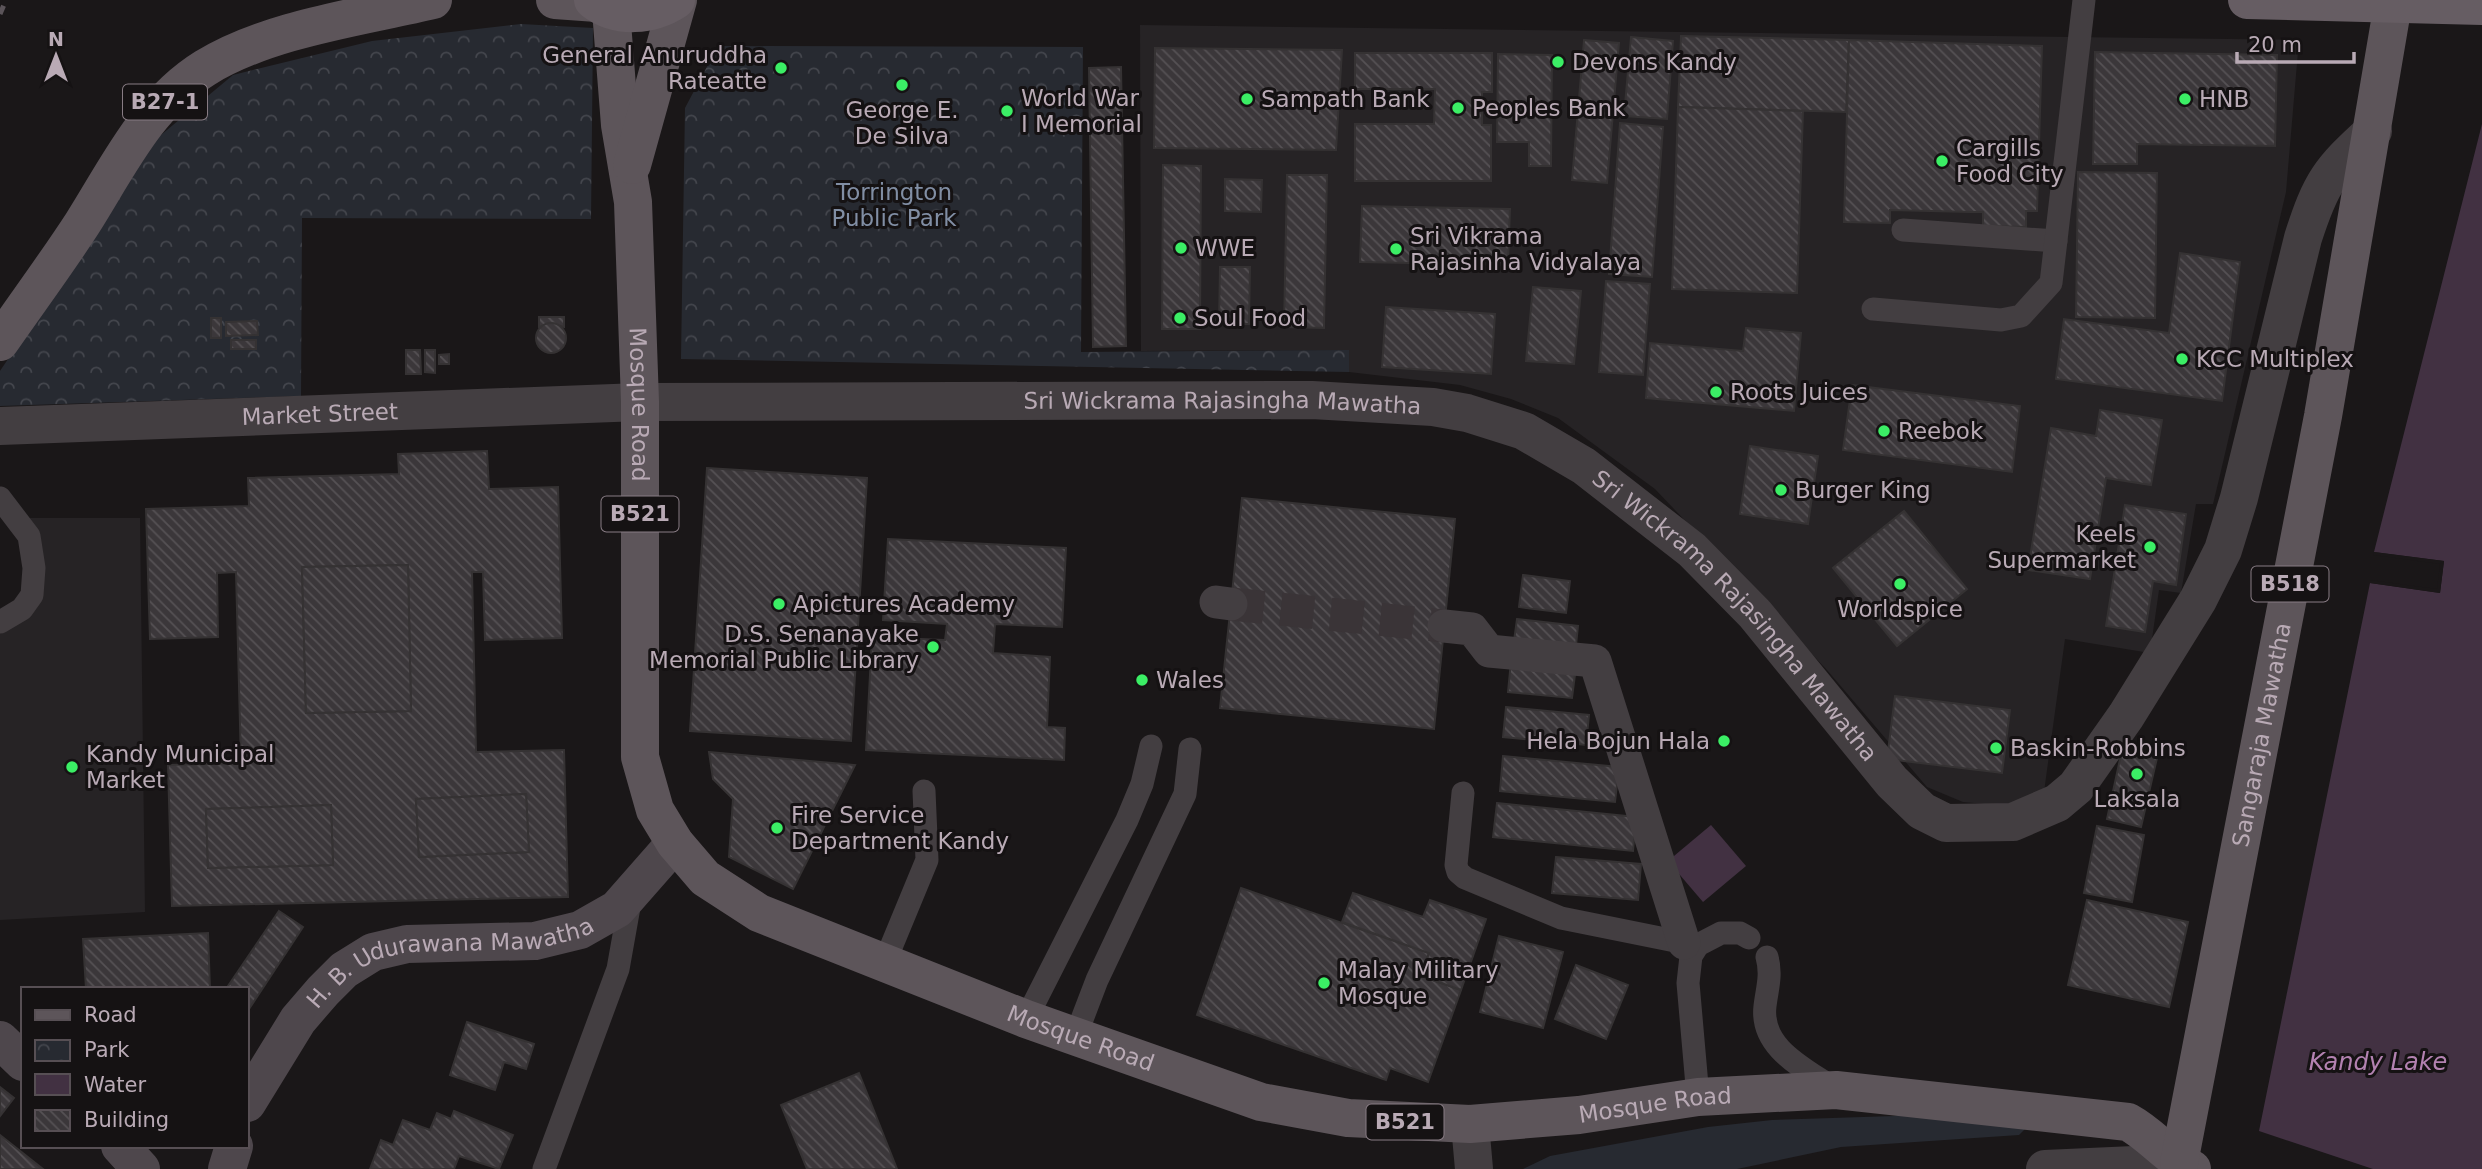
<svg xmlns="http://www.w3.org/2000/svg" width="2482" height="1169" font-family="'DejaVu Sans',sans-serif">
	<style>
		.built { fill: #262325 }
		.park { fill: url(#park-crowns) }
		.garden { fill: #272a31 }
		.water { fill: #423142 }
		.pier { fill: #1a1718 }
		.building { fill: url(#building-back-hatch); stroke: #353233; stroke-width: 2; fill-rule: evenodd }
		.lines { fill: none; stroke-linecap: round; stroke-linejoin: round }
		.pedestrian-tunnel { stroke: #3a3437; stroke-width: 33; stroke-dasharray: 33 17; stroke-linecap: butt }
		.service { stroke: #433e41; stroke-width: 23 }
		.pedestrian { stroke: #433e41; stroke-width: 33 }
		.minor { stroke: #433e41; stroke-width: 38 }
		.tertiary { stroke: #433e41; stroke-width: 38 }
		.secondary { stroke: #4e474c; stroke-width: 38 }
		.primary { stroke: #5d555a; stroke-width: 38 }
		.trunk { stroke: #665d63; stroke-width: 38 }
		.rail { stroke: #5b5459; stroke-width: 5; stroke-dasharray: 9 7; stroke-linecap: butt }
		.poi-dot { fill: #3bee65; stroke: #151213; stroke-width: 2.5 }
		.labels { text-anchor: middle; stroke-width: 6; stroke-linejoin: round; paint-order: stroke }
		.shield { fill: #151213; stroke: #887c84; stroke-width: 2 }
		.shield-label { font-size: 21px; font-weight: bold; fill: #b9aab5 }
		.poi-label { font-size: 23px; fill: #b9aab5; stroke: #151213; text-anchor: start }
		.park-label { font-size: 23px; fill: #818ea4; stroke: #151213 }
		.street-label { font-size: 23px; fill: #b9aab5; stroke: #151213 }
		.water-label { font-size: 24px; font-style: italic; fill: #b382b1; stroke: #151213 }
	</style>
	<defs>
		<pattern id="park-crowns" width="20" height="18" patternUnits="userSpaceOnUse" patternTransform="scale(1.75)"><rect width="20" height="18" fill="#272a31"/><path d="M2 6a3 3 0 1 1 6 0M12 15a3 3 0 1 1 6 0" fill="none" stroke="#44464d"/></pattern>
		<pattern id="building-back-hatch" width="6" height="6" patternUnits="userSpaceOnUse" patternTransform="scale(1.75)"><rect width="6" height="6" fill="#3b373a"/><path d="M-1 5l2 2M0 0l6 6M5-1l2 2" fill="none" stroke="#555154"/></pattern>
	</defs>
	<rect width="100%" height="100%" fill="#1a1718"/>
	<g class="built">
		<path d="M1140 25 2299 40 2286 192 2220 475 2213 504H2196L2181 593 2159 590 2150 653 2065 639 2044 792 2007 806 1963 802 1927 787 1827 670 1655 489 1558 418 1511 399 1460 385 1349 372V350L1141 351Z"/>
		<path d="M17 518H140L145 912 0 920V622L32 595Z"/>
	</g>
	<g class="park">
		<path d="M521 24 593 28 591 219 302 218 301 396 0 406V371L155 140 233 75 372 41Z"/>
		<path d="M718 46 1083 47 1081 352 1349 350V372L681 359 685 108Z"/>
	</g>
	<path class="garden" d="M1925 1115 2028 1126 2019 1135 1841 1147 1737 1169H1523L1550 1156 1708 1127 1772 1120Z"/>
	<g class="water">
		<path d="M2482 124V1169H2373L2259 1131 2370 583 2440 593 2444 561 2374 552Z"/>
		<path d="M1711 825 1746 866 1703 902 1668 861Z"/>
	</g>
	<path class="pier" d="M2374 552 2444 561 2440 593 2370 583V580L2437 589 2440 564 2373 555Z"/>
	<g class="building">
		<path d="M1681 36 1849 40 1846 112 1678 107Z"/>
		<path d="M1631 37 1673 41 1667 119 1624 116Z"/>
		<path d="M1584 40 1619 43 1607 183 1572 180Z"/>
		<path d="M1849 40 2042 46 2037 211H2026V227L1983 226V212H1970L1890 210V223L1844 222Z"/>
		<path d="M1155 48 1342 50 1336 150 1154 148Z"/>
		<path d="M2095 52 2277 55 2275 146 2137 144V164H2093Z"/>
		<path d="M1355 53H1492V92H1482V125H1491V181H1355V124H1434L1435 89H1355Z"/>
		<path d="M1498 54 1552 55 1551 166H1529V142H1497Z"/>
		<path d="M1121 67 1126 346 1093 347 1089 68Z"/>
		<path d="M1678 107 1803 111 1797 293 1672 289Z"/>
		<path d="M1620 123 1663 127 1652 277 1609 274Z"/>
		<path d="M1163 165 1201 166 1200 329H1162Z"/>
		<path d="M2078 172 2157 173 2155 318 2076 317Z"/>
		<path d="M1287 175H1327L1324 328 1284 327Z"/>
		<path d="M1225 179 1262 180 1261 212 1225 211Z"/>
		<path d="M1362 206 1510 209 1508 265 1360 262Z"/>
		<path d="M2180 253 2240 262 2222 401 2056 379 2064 319 2169 333Z"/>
		<path d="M1220 267H1250L1249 324H1219Z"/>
		<path d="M1606 281 1650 284 1643 375 1599 372Z"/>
		<path d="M1533 287 1581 291 1574 364 1526 361Z"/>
		<path d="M1386 307 1495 314 1491 374 1382 367Z"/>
		<path d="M539 317H564V327L552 324 539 327Z"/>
		<rect x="211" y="318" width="10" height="20"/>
		<path d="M257 321 258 335 226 336V322Z"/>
		<circle cx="551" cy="338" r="15"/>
		<path d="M1746 328 1801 333 1794 411 1646 398 1650 343 1743 351Z"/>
		<rect x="231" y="340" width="25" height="9"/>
		<path d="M406 350H420L421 374H406Z"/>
		<path d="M425 350H435V373L425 372Z"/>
		<path d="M449 354V364H439V355Z"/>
		<path d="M1852 385 2020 406 2012 472 1843 450Z"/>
		<path d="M2100 410 2162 420 2151 485 2106 478 2090 579 2028 570 2051 428 2096 436Z"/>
		<path d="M1750 446 1818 456 1808 524 1740 514Z"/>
		<path d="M487 451 489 489 558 487 562 638 485 640 483 572H472L476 752 564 750 568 897 172 906 168 765 241 763 236 572 217 573 218 637 150 639 146 509 249 506 248 478 399 474 398 454ZM408 565 411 711 306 713 302 567ZM526 794 529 852 419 857 416 799ZM331 805 333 865 208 868 206 809Z"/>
		<path d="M707 468 867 478 851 741 690 731Z"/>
		<path d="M1242 498 1455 519 1434 729 1220 708Z"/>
		<path d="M2125 505 2186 514 2176 585 2153 581 2145 632 2106 626Z"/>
		<path d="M1904 511 1967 589 1897 646 1833 568Z"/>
		<path d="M888 539 1066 548 1062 627 995 624 993 653 1050 657 1047 727 1065 728 1064 760 866 750 872 637 945 640 947 624 883 620Z"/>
		<path d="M408 565 411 711 306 713 302 567Z"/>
		<path d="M1523 575 1570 581 1566 613 1519 607Z"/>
		<path d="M1517 619 1578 626 1575 655 1513 648Z"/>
		<path d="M1511 661 1576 667 1572 698 1508 692Z"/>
		<path d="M1895 696 2010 710 2002 773 1887 759Z"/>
		<path d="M1506 707 1589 715 1586 745 1503 737Z"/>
		<path d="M2122 750 2157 758 2141 827 2107 819Z"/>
		<path d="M709 752 855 765 793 889 729 857 733 799 713 779Z"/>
		<path d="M1503 756 1619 767 1615 802 1500 791Z"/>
		<path d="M526 794 529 852 419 857 416 799Z"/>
		<path d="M1497 803 1636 817 1633 851 1493 837Z"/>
		<path d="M331 805 333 865 208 868 206 809Z"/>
		<path d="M2097 826 2144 835 2132 902 2084 893Z"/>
		<path d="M1556 857 1641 864 1638 900 1552 893Z"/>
		<path d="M1241 888 1429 953 1421 976 1461 990 1428 1082 1390 1068 1386 1080 1197 1015Z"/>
		<path d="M1353 893 1423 917 1430 900 1486 919 1461 990 1421 976 1429 953 1342 922Z"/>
		<path d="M2087 900 2188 922 2169 1007 2068 985Z"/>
		<path d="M279 911 303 927 247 1012V989H226Z"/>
		<path d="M208 933 210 989H86L83 939Z"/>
		<path d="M1499 936 1563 952 1543 1028 1480 1012Z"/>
		<path d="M1576 965 1628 985 1606 1039 1555 1019Z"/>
		<path d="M467 1022 534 1044 526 1069 504 1062 495 1090 450 1075Z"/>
		<path d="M859 1073 897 1169H807L781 1105Z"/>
		<path d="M0 1087 14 1098 0 1116Z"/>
		<path d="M454 1111 513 1135 499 1169 459 1156 454 1169H370L381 1140 393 1145 403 1120 430 1130 437 1113 451 1119Z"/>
		<path d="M0 1135 43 1169H0Z"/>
	</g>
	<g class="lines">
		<path class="pedestrian-tunnel" d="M1231 604 1444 626"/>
		<g class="service">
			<path d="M1903 230 2056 241"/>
			<path d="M1873 309 2001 320 2021 316 2051 283 2084 0"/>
			<path d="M0 498 29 536 34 568 32 595 22 609 0 622"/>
			<path d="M1463 793 1456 865 1458 872 1465 878 1561 918 1695 945"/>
			<path d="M1767 957C1772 975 1767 989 1765 1006 1760 1048 1804 1068 1833 1088"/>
			<path d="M884 964 927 860 924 791"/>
			<path d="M1026 1019 1127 820 1142 784 1151 746"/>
			<path d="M1076 1035 1097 980 1185 794 1190 749"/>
			<path d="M1698 1097 1688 983 1691 956 1698 945 1721 933H1740L1749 938"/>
			<path d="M544 1169 618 969 631 896"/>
		</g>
		<g class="pedestrian">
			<path d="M1216 602 1231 604"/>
			<path d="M1444 626 1472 629 1489 651 1595 661 1684 943"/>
		</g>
		<path class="minor" d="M1470 1124 1474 1169"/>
		<g class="tertiary">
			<path id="s1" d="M0 426 640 402 1312 400 1433 407 1467 413 1524 431 1584 466 1692 550 1755 614 1892 782 1922 811 1946 823 2013 822 2057 803 2076 787 2126 716 2198 600 2223 550 2239 498 2303 238C2321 182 2329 171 2373 131"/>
			<path d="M2045 1169 2179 1163"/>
		</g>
		<g class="secondary">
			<path d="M0 1040 23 1062"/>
			<path id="s2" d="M247 1103 298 1020 323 991 344 970 373 952 407 944 535 941 580 930 617 909 675 843"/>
			<path d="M120 1146 141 1169"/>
			<path d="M227 1169 234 1146"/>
		</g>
		<g class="primary">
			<path d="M555 0 597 3"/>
			<path id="s3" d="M611 10 620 125 633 202 640 402V757L655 810 675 843 705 878 759 913 1026 1019 1261 1102 1348 1118 1470 1124 1579 1115 1698 1097 1836 1090 2128 1122C2152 1135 2168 1157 2192 1169"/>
			<path d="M632 165 678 0"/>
			<path d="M0 342C27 303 56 264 82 224 117 169 147 104 205 68 268 29 361 17 433 0"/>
			<path id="s4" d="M2179 1163 2323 416 2393 4"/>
		</g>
		<g class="trunk">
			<path d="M593 0C617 19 652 16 676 0"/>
			<path d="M2247 0 2482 6"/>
		</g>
		<path class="rail" d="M0 14 6 0"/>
	</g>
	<g class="poi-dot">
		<circle cx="1558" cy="62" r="7"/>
		<circle cx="781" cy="68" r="7"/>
		<circle cx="902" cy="85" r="7"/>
		<circle cx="1247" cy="99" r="7"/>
		<circle cx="2185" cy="99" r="7"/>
		<circle cx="1458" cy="108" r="7"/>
		<circle cx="1007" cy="111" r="7"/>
		<circle cx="1942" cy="161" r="7"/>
		<circle cx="1181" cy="248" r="7"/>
		<circle cx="1396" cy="249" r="7"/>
		<circle cx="1180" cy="318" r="7"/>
		<circle cx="2182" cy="359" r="7"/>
		<circle cx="1716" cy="392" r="7"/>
		<circle cx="1884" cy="431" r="7"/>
		<circle cx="1781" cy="490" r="7"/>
		<circle cx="2150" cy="547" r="7"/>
		<circle cx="1900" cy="584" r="7"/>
		<circle cx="779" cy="604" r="7"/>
		<circle cx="933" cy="647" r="7"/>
		<circle cx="1142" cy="680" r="7"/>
		<circle cx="1724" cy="741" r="7"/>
		<circle cx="1996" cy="748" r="7"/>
		<circle cx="72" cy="767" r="7"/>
		<circle cx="2137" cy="774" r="7"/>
		<circle cx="777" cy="828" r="7"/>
		<circle cx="1324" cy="983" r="7"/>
	</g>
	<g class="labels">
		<g class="shield">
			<rect x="123" y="84.5" width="84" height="35" rx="5"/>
			<rect x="601.5" y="496.5" width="77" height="35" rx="5"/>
			<rect x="2251.5" y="566.5" width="77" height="35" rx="5"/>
			<rect x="1366.5" y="1104.5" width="77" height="35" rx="5"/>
		</g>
		<g class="shield-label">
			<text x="165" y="109">B27-1</text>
			<text x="640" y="521">B521</text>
			<text x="2290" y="591">B518</text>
			<text x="1405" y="1129">B521</text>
		</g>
		<g class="poi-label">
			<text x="767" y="63" text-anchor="end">General Anuruddha<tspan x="767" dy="26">Rateatte</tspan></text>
			<text x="1572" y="70">Devons Kandy</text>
			<text x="1021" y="106">World War<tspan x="1021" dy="26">I Memorial</tspan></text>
			<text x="1261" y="107">Sampath Bank</text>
			<text x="2199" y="107">HNB</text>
			<text x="1472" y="116">Peoples Bank</text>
			<text x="902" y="118" text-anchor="middle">George E.<tspan x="902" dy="26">De Silva</tspan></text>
			<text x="1956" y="156">Cargills<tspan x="1956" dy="26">Food City</tspan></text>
			<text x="1410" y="244">Sri Vikrama<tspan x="1410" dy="26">Rajasinha Vidyalaya</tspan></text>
			<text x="1195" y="256">WWE</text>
			<text x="1194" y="326">Soul Food</text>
			<text x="2196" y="367">KCC Multiplex</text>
			<text x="1730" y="400">Roots Juices</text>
			<text x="1898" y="439">Reebok</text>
			<text x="1795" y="498">Burger King</text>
			<text x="2136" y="542" text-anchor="end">Keels<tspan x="2136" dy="26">Supermarket</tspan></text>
			<text x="793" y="612">Apictures Academy</text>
			<text x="1900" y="617" text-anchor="middle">Worldspice</text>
			<text x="919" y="642" text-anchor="end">D.S. Senanayake<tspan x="919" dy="26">Memorial Public Library</tspan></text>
			<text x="1156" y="688">Wales</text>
			<text x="1710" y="749" text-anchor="end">Hela Bojun Hala</text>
			<text x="2010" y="756">Baskin-Robbins</text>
			<text x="86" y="762">Kandy Municipal<tspan x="86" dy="26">Market</tspan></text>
			<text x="2137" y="807" text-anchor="middle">Laksala</text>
			<text x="791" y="823">Fire Service<tspan x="791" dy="26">Department Kandy</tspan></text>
			<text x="1338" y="978">Malay Military<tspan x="1338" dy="26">Mosque</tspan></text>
		</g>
		<g class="park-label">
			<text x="894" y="200">Torrington<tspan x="894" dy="26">Public Park</tspan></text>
		</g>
		<g class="street-label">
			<text dy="8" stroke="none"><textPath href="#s3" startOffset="396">Mosque Road</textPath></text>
			<text dy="8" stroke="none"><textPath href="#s1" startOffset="1223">Sri Wickrama Rajasingha Mawatha</textPath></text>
			<text dy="8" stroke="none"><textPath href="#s1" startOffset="320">Market Street</textPath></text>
			<text dy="8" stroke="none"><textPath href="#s1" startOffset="1811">Sri Wickrama Rajasingha Mawatha</textPath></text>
			<text dy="8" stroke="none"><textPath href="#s4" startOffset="436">Sangaraja Mawatha</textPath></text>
			<text dy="8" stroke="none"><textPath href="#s2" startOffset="270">H. B. Udurawana Mawatha</textPath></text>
			<text dy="8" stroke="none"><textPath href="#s3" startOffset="1298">Mosque Road</textPath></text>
			<text dy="8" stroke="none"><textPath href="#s3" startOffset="1886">Mosque Road</textPath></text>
		</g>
		<g class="water-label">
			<text x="2378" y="1070">Kandy Lake</text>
		</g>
	</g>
	<rect x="21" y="987" width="228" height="161" fill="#151213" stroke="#574f54" stroke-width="2"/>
	<rect x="35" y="1010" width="35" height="10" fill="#5d555a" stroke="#574f54" stroke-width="2"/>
	<text x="84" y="1022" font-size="21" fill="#b9aab5">Road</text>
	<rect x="35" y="1040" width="35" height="21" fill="url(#park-crowns)" stroke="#574f54" stroke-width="2"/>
	<text x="84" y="1057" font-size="21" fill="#b9aab5">Park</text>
	<rect x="35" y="1074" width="35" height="21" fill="#423142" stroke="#574f54" stroke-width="2"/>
	<text x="84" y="1092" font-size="21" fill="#b9aab5">Water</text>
	<rect x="35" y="1110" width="35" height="21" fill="url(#building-back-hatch)" stroke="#574f54" stroke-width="2"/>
	<text x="84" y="1127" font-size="21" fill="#b9aab5">Building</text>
	<g transform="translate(56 56)" stroke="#151213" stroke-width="5" paint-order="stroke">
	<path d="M0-5L12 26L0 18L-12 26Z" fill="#b9aab5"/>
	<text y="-10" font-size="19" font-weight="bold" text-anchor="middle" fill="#b9aab5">N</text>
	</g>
	<path d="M2237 52v10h117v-10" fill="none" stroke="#b9aab5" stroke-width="3.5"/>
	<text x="2248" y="52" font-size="21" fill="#b9aab5" stroke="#151213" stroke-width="5" paint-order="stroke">20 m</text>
</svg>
